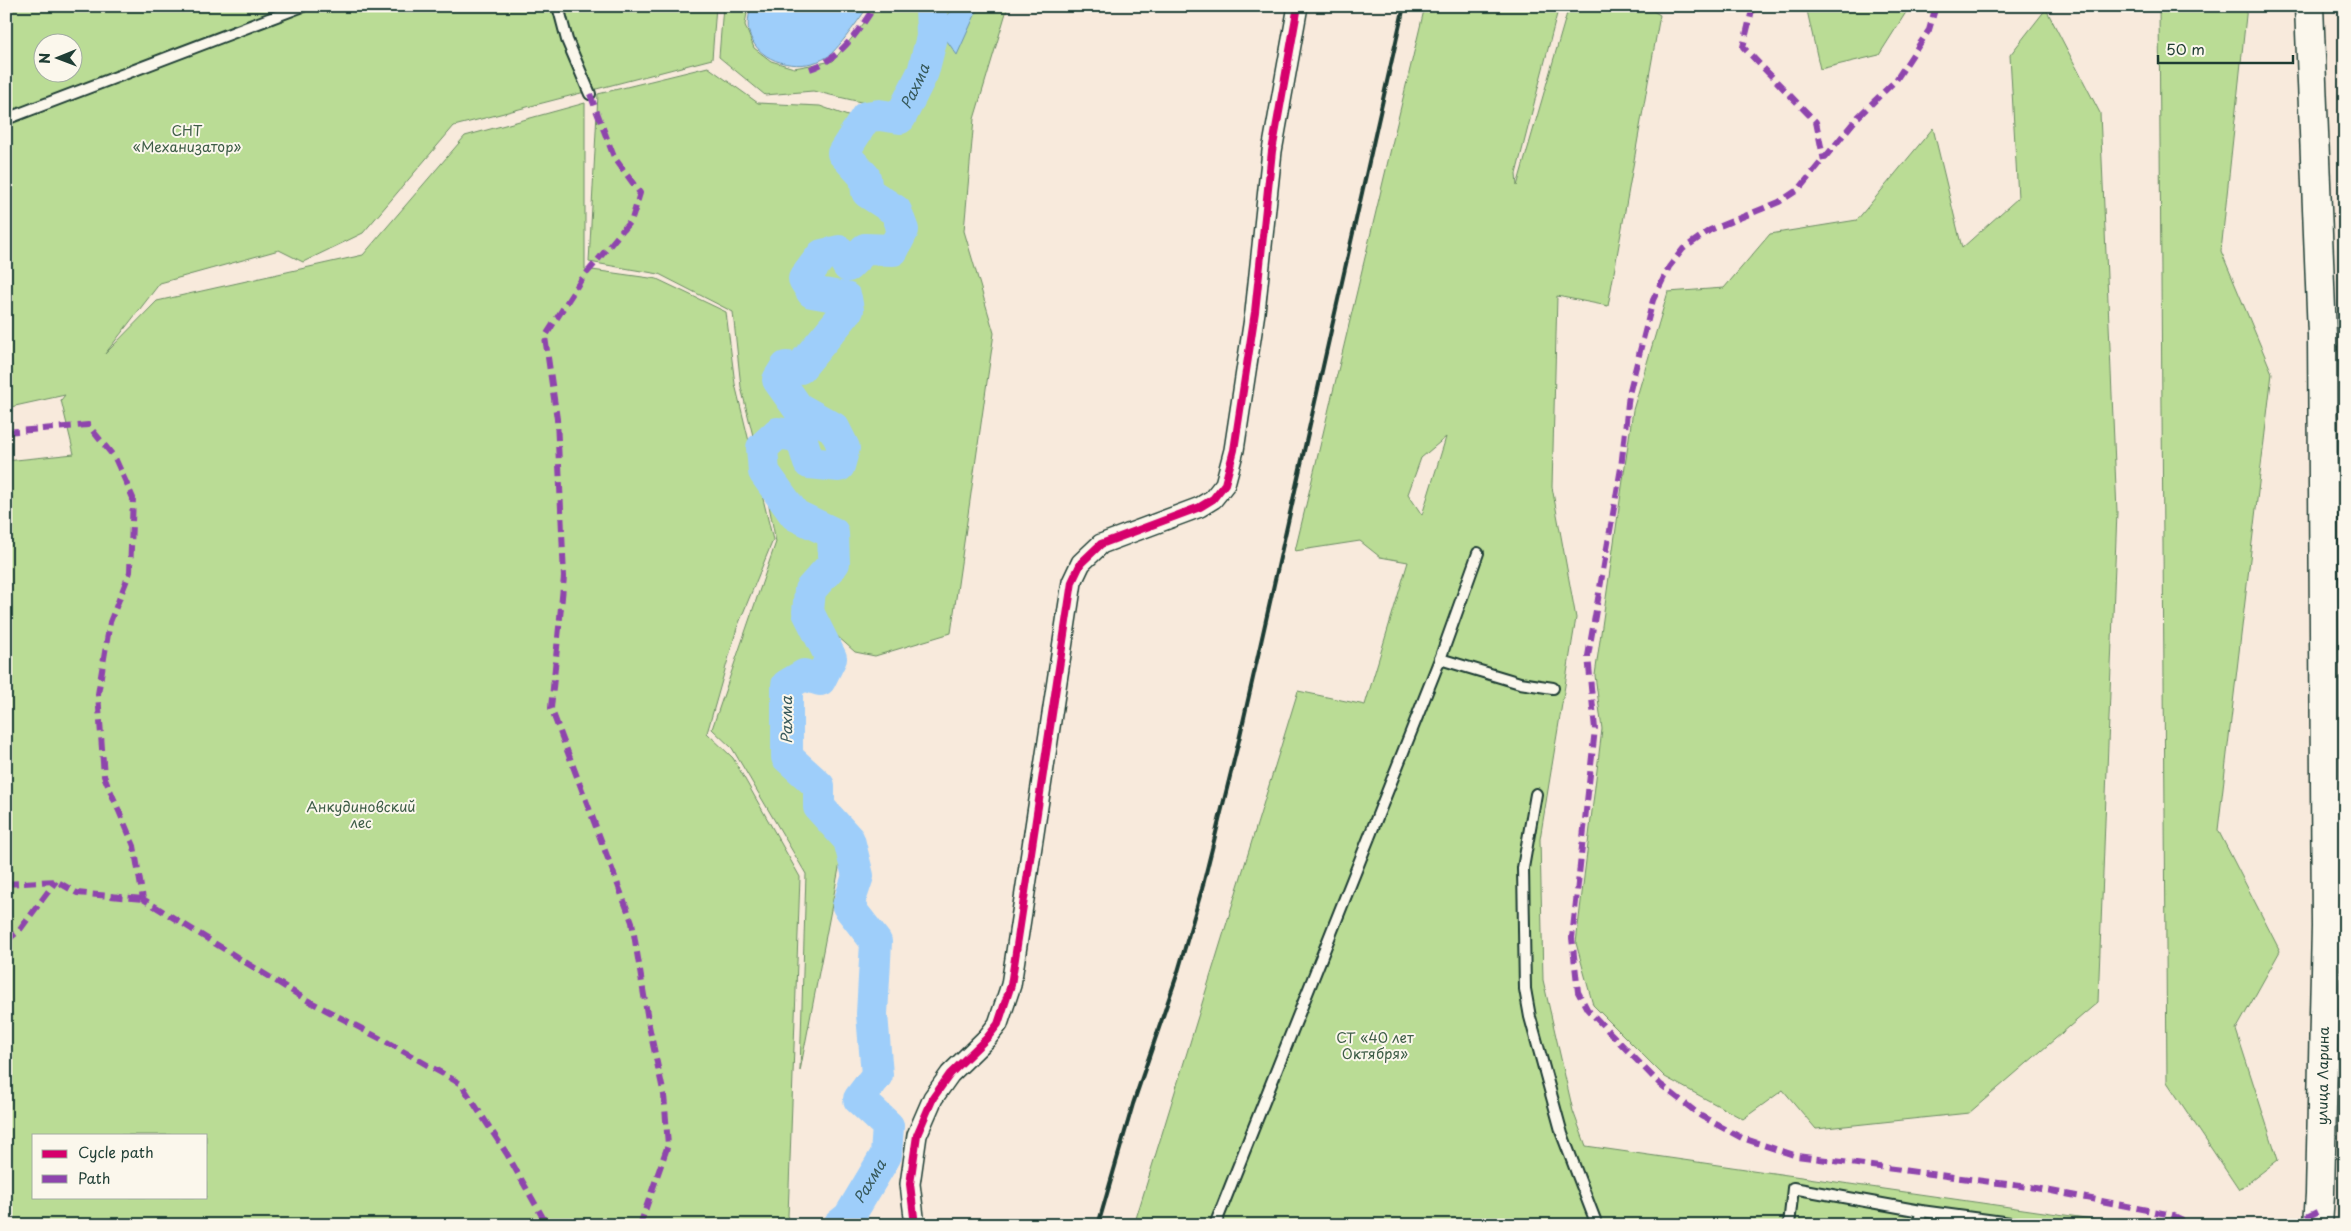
<svg xmlns="http://www.w3.org/2000/svg" width="2351" height="1231" font-family="'Playpen Sans',sans-serif">
	<style>
		.green { fill: #badc95; stroke: #6c8c64; fill-rule: evenodd }
		.water { fill: #9ecefa; stroke: #6b94ab }
		.lines { fill: none; stroke-linecap: round; stroke-linejoin: round }
		.river { stroke: #9ecefa; stroke-width: 32 }
		.lane-casing { stroke: #1f3d34; stroke-width: 14 }
		.street-casing { stroke: #1f3d34; stroke-width: 22 }
		.primary-casing { stroke: #1f3d34; stroke-width: 31 }
		.lane { stroke: #fbf7ec; stroke-width: 10 }
		.street { stroke: #fbf7ec; stroke-width: 19 }
		.primary { stroke: #fbf7ec; stroke-width: 28 }
		.rail { stroke: #1f3d34; stroke-width: 4 }
		.quiet { stroke: #8e44ad; stroke-width: 6; stroke-dasharray: 12 6; stroke-linecap: butt }
		.cycleway-casing { stroke: #fbf7ec; stroke-width: 11 }
		.cycleway { stroke: #d6006c; stroke-width: 8 }
		.labels { text-anchor: middle; stroke-width: 4; stroke-linejoin: round; paint-order: stroke }
		.park-label { font-size: 14px; fill: #3e5d47; stroke: #fbf7ec }
		.street-label { font-size: 14px; fill: #1f3d34; stroke: #fbf7ec }
		.water-label { font-size: 15px; font-style: italic; fill: #385a5c; stroke: #fbf7ec }
	</style>
	<rect width="100%" height="100%" fill="#f8eadc"/>
	<filter id="ink" filterUnits="userSpaceOnUse"><feTurbulence type="fractalNoise" baseFrequency=".02" numOctaves="2"/><feDisplacementMap in="SourceGraphic" scale="10" xChannelSelector="R" yChannelSelector="G"/><feConvolveMatrix kernelMatrix="1 2 1 2 8 2 1 2 1" color-interpolation-filters="sRGB"/></filter>
	<g filter="url(#ink)">
		<g class="green">
			<path d="M6 6H716L712 59 454 126 363 233 303 262 279 250 160 283 105 354 157 301 363 255 465 136 585 103V269L657 279 726 312 735 384 773 540 737 628 707 733 733 758 800 877 788 1216 782 1225H6V461L74 454 61 400 65 395 6 408ZM42 42H72V72H42ZM34 1135H206V1197H34Z"/>
			<path d="M723 6H748L745 25 754 48 771 61 794 68 833 61 878 6H924L915 65 895 105 865 103 813 91 765 95 719 57Z"/>
			<path d="M940 6H1008L974 119 964 231 994 333 951 633 875 656 855 652 818 619V592L843 564 841 527 797 506 772 463 781 445 796 448 805 471 844 472 850 445 842 424 802 400 792 379 802 376 854 312 850 292 816 279 837 262 850 273 869 259 894 256 907 238 908 217 873 187 870 172 852 151 874 123 905 124 937 42Z"/>
			<path d="M1425 6H1559L1516 174 1517 186 1567 13 1571 6H1645L1660 15 1608 306 1557 296 1552 487 1576 618 1540 839 1543 980 1573 1111 1586 1146 2134 1225H1134L1298 691 1365 705 1408 562 1380 557 1360 541 1295 551ZM1446 437 1444 444 1422 515 1408 494 1421 458Z"/>
			<path d="M1806 6H1910L1879 55 1820 69Z"/>
			<path d="M2159 6H2247L2221 251 2272 373 2218 830 2280 951 2236 1030 2278 1160 2239 1190 2167 1082Z"/>
			<path d="M2046 9 2100 113 2117 512 2098 1002 1969 1113 1816 1129 1783 1090 1743 1119 1665 1077 1593 1005 1576 943 1602 729 1595 675 1633 410 1668 292 1724 288 1770 234 1857 220 1933 128 1962 248 2018 198 2010 55Z"/>
			<path d="M708 67 758 103 820 106 856 119 838 156 857 181 864 198 893 223 885 241 864 243 853 253 840 241 821 248 795 278 802 293 838 308 797 359 784 360 770 376 785 406 823 433 829 449 817 453 802 427 772 424 754 440 741 387 733 312 659 274 589 262 598 94Z"/>
			<path d="M765 485 798 527 826 541V561L803 589 801 617 822 656 817 672 801 669 780 681 781 760 812 789 814 811 844 842 800 1071 806 874 732 748 712 729 776 542Z"/>
		</g>
		<g class="water">
			<path d="M751 6H868C862 16 835 53 827 57 804 71 765 66 752 40 746 29 748 18 751 6Z"/>
			<path d="M957 6H979L957 55 942 34V20Z"/>
		</g>
		<g class="lines">
			<path class="river" id="s1" d="M839 1225 849 1217 886 1155 888 1126 859 1099 877 1075 872 1014 876 942 848 906 858 876 849 840 819 807V786L787 757V685L804 675 820 680 831 658 808 612 810 590 834 563 833 533 795 515 764 472 762 448 778 433 801 437 809 463 839 466 844 448 834 428 798 408 778 380 786 367 800 368 848 310 846 298 812 292 804 279 822 255 839 251 848 266 865 249 893 250 903 230 896 211 867 192 865 177 843 153 866 117 879 115 900 118 923 72 932 37 931 6"/>
			<g class="lane-casing">
				<g id="lane">
					<path d="M558 6 567 40 590 94"/>
					<path d="M6 119 303 6"/>
					<path d="M1440 659 1520 683 1553 688"/>
					<path d="M1536 794 1523 868 1525 989 1530 1017 1562 1134 1597 1225"/>
					<path d="M1215 1225 1440 659 1478 553"/>
					<path d="M1789 1225 1793 1188 1921 1211 2025 1225"/>
					<path d="M1919 1225 1921 1211"/>
				</g>
			</g>
			<g class="street-casing">
				<path id="street" d="M915 1225 910 1184 917 1135 933 1098 950 1074 987 1038 998 1024 1011 985 1072 582 1081 563 1101 544 1200 507 1213 499 1225 484 1234 450 1255 312 1272 151 1298 6"/>
			</g>
			<g class="primary-casing">
				<path id="primary" d="M2309 6 2322 335 2326 927 2320 1194 2318 1225"/>
			</g>
			<use href="#lane" class="lane"/>
			<use href="#street" class="street"/>
			<use href="#primary" class="primary"/>
			<path class="rail" d="M1098 1225 1133 1104 1177 975 1202 889 1239 740 1404 6"/>
			<g class="quiet">
				<path d="M1753 6 1743 47 1816 122 1824 161"/>
				<path d="M1936 6 1929 30 1896 80 1858 117 1799 189 1779 202 1710 230 1683 249 1669 267 1653 300 1629 394 1621 468 1588 656 1595 729 1572 938 1578 992 1587 1009 1660 1084 1701 1116 1742 1138 1797 1156 2036 1188 2172 1215 2194 1225"/>
				<path d="M810 69C840 59 858 32 875 6"/>
				<path d="M590 94 614 157 640 193 632 219 581 280 545 337 557 419 564 577 551 708 632 922 649 1026 664 1095 668 1145 640 1225"/>
				<path d="M6 432 88 425 115 458 133 498 130 572 110 622 98 694 104 776 134 846 143 899 305 999 385 1041 461 1084 507 1154 547 1225"/>
				<path d="M6 884 56 881 77 893 143 899"/>
				<path d="M6 941 19 931 56 881"/>
				<path d="M2290 1225 2319 1211"/>
			</g>
			<g class="cycleway-casing">
				<path id="cycleway" d="M915 1225 910 1184 917 1135 933 1098 950 1074 987 1038 998 1024 1011 985 1072 582 1081 563 1101 544 1200 507 1213 499 1225 484 1234 450 1255 312 1272 151 1298 6"/>
			</g>
			<use href="#cycleway" class="cycleway"/>
		</g>
	</g>
	<g class="labels">
		<g class="park-label">
			<text x="187" y="136">СНТ<tspan x="187" dy="16">«Механизатор»</tspan></text>
			<text x="361" y="812">Анкудиновский<tspan x="361" dy="16">лес</tspan></text>
			<text x="1375" y="1043">СТ «40 лет<tspan x="1375" dy="16">Октября»</tspan></text>
		</g>
		<g class="street-label">
			<text transform="translate(2323 1076) rotate(-89)" y="5">улица Ларина</text>
		</g>
		<g class="water-label">
			<text dy="5" stroke="none"><textPath href="#s1" startOffset="1672">Рахма</textPath></text>
			<text transform="translate(787 720) rotate(-90)" y="5">Рахма</text>
			<text dy="5" stroke="none"><textPath href="#s1" startOffset="54">Рахма</textPath></text>
		</g>
	</g>
	<rect width="2351" height="1231" fill="none" stroke="#fbf7ec" stroke-width="25"/>
	<rect x="12" y="12" width="2326" height="1206" fill="none" stroke="#1f3d34" stroke-width="2" filter="url(#ink)"/>
	<rect x="32" y="1134" width="175" height="65" fill="#fbf7ec" stroke="#a3ada2"/>
	<rect x="42" y="1150" width="25" height="8" fill="#d6006c" stroke="#a3ada2"/>
	<text x="78" y="1158" font-size="15" fill="#1f3d34">Cycle path</text>
	<rect x="42" y="1175" width="25" height="8" fill="#8e44ad" stroke="#a3ada2"/>
	<text x="78" y="1184" font-size="15" fill="#1f3d34">Path</text>
	<g transform="translate(58 58) rotate(269)"><circle r="24" fill="#fbf7ec" stroke="#a3ada2"/>
	<path d="M0-4L9 19L0 12L-9 19Z" fill="#1f3d34"/>
	<text y="-8" font-size="14" font-weight="bold" text-anchor="middle" fill="#1f3d34">N</text>
	</g>
	<path d="M2158 55v8h135v-8" fill="none" stroke="#1f3d34" stroke-width="2.5"/>
	<text x="2166" y="55" font-size="15" fill="#1f3d34" stroke="#fbf7ec" stroke-width="4" paint-order="stroke">50 m</text>
</svg>
